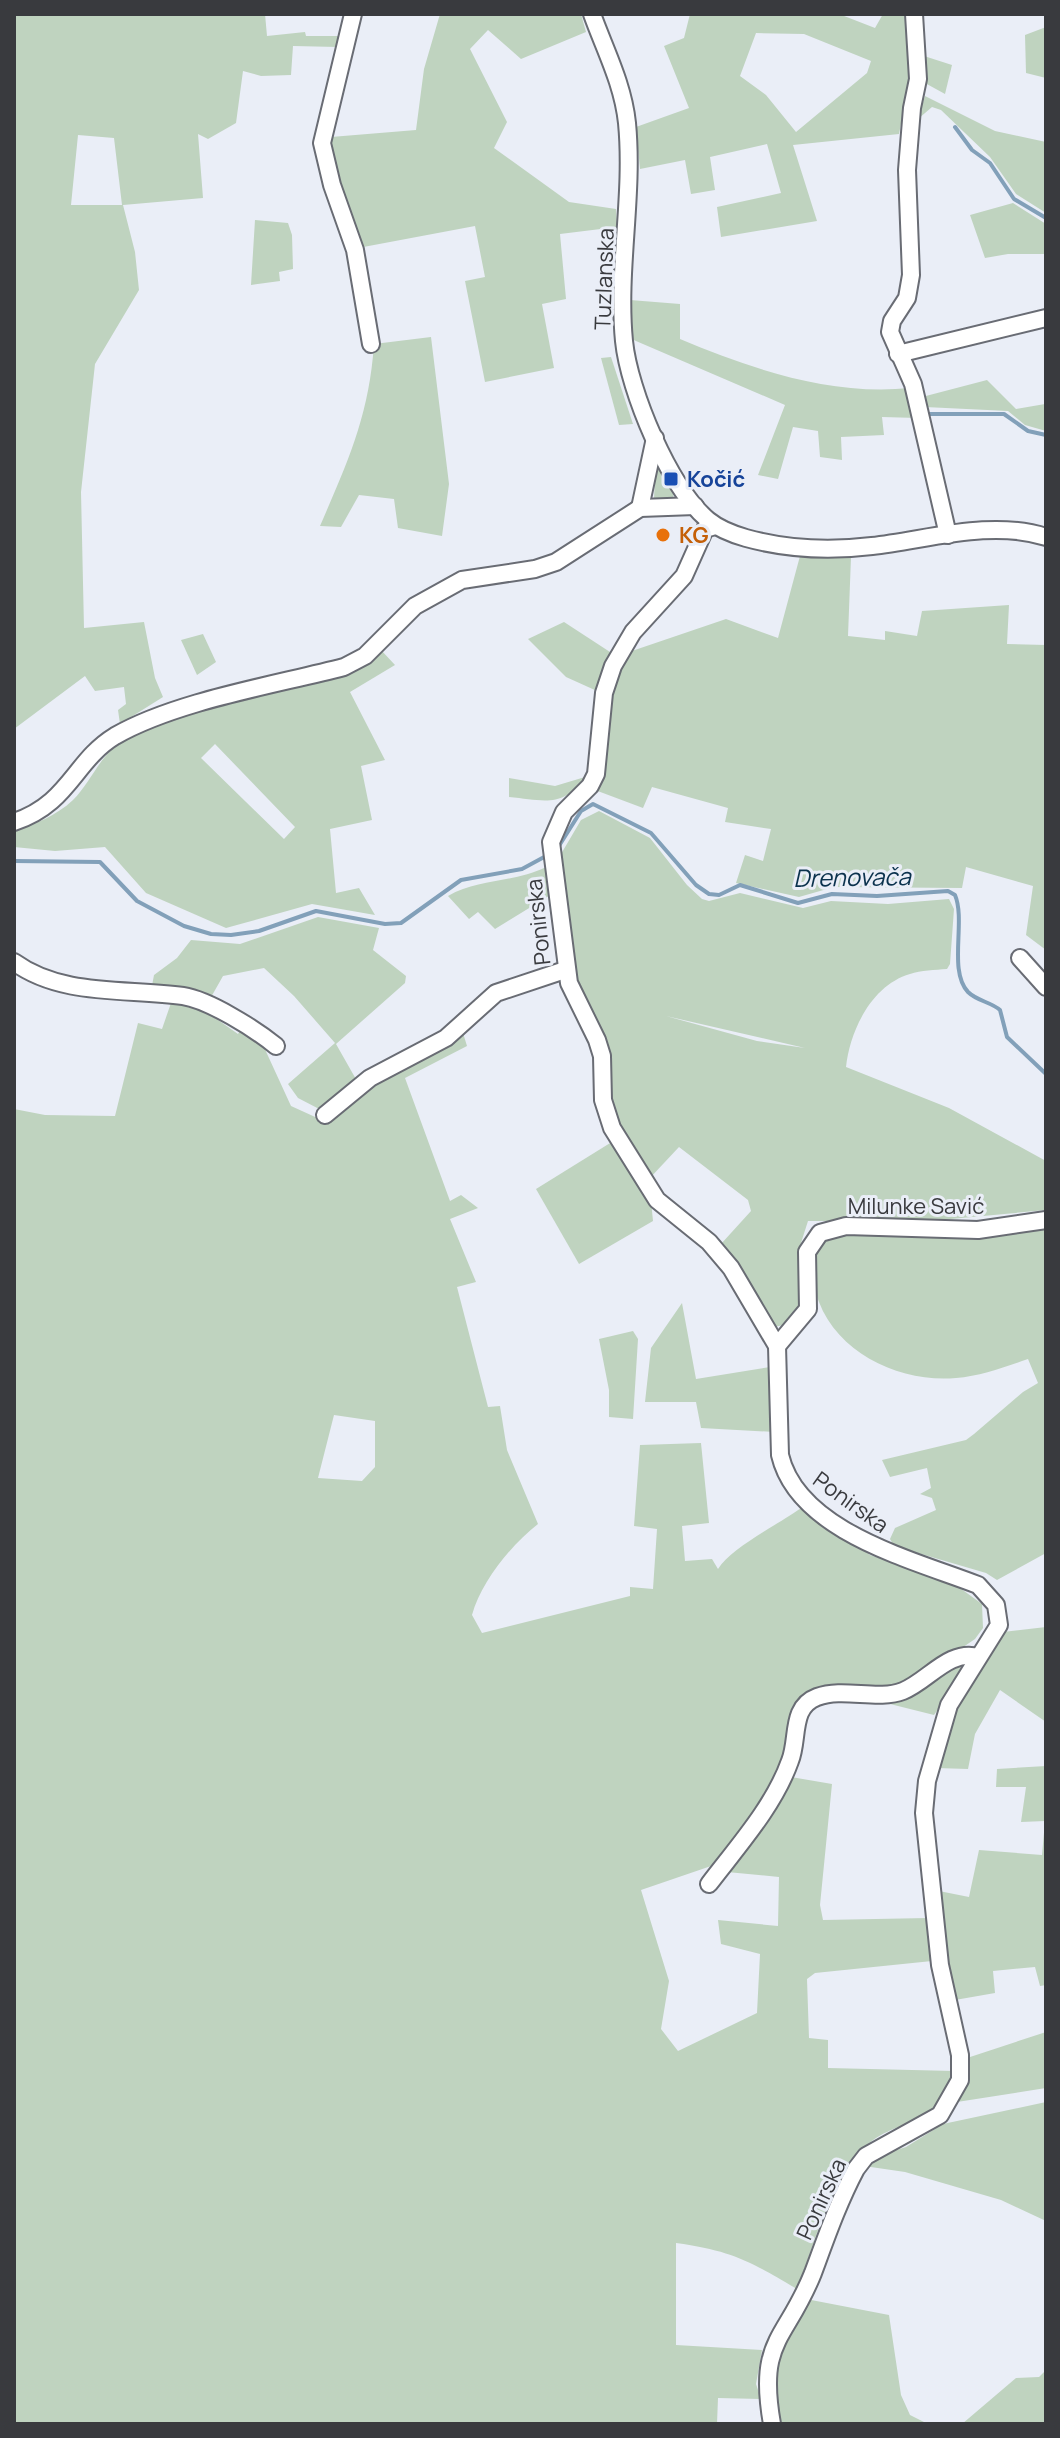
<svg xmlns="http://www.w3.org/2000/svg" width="1060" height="2438" font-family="Manrope,sans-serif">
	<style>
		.green { fill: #bfd3bf; fill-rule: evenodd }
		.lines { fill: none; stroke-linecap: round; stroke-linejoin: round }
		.stream { stroke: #82a0b9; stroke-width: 4 }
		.minor-casing { stroke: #696c74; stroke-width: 20 }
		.minor { stroke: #fff; stroke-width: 16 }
		.transit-dot { fill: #1a4fb4; stroke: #eaeef7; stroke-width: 3 }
		.food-dot { fill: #e8710a; stroke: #eaeef7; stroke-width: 3 }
		.labels { text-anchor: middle; stroke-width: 6; stroke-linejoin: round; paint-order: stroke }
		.street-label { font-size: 22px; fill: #393a3e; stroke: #eaeef7 }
		.transit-label { font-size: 22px; font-weight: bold; fill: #164399; stroke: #eaeef7; text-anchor: start }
		.food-label { font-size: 22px; font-weight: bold; fill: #c56008; stroke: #eaeef7; text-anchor: start }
		.water-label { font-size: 24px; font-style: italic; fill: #0b324d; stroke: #eaeef7 }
	</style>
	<rect width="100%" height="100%" fill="#eaeef7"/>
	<g class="green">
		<path d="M14 14H265L267 36 305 32 306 36H340L338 47 293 46 291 75 261 76 243 71 236 123 208 139 198 134 203 198 123 205 135 252 139 290 95 364 81 492 84 628 144 622 155 678 163 697 120 724 118 710 126 704 124 687 95 691 85 676 14 729ZM78 135 114 138 122 205H71Z"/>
		<path d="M440 14H581L586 32 521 59 488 30 470 49 507 122 494 148 569 202 616 209 617 227 560 234 566 299 542 304 554 368 485 382 465 281 485 277 475 226 358 248 332 161 331 137 416 130 424 69Z"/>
		<path d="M690 14H839L875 28 883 14H906L911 72 899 134 793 145 817 221 721 237 717 207 781 193 767 144 710 157 715 190 691 194 685 160 640 169 636 127 689 108 664 46 684 38ZM756 33 804 34 871 61 867 73 796 132 766 95 740 76Z"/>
		<path d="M1046 27V78L1026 73 1025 35Z"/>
		<path d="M924 56 952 65 945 94 925 83Z"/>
		<path d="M925 96 995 131 1046 142V213L1016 194 990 157 941 110 932 107 918 119Z"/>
		<path d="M1013 203 1046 224V254H1008L985 258 970 215Z"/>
		<path d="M255 220 288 223 292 235 293 269 279 272 280 281 251 285Z"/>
		<path d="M630 300 680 304V339C752 369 830 396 910 388L918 418 882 417 884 435 841 437 842 460 820 457 818 431 793 427 778 479 758 475 785 405 629 338Z"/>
		<path d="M431 337 449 484 442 536 398 528 394 499 359 495 341 527 320 526C348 461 369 416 374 344Z"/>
		<path d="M611 357 633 424 619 425 601 358Z"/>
		<path d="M987 380 1016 409 1045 404 1046 431 1025 425 1008 411 925 407 922 397Z"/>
		<path d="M656 460 674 489 673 500 654 498Z"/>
		<path d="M800 556 851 557 848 636 885 640V631L917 636 922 611 1009 605 1007 644 1046 645V950L1026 935 1033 886 966 867 962 888 834 887 799 897 736 883 745 855 763 861 771 829 725 822 728 808 652 787 643 808 595 790 608 704 626 653 726 619 778 638Z"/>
		<path d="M564 622 610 652 597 691 566 677 528 639Z"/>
		<path d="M203 634 216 662 197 675 181 640Z"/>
		<path d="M381 650 395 665 350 692 385 760 361 766 372 820 330 829 336 893 359 888 375 915 312 904 226 928 146 893 105 847 55 851 14 847V831C35 824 56 816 73 800 92 781 100 754 124 740 179 710 278 692 341 675L364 667ZM215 744 295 827 284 839 201 758Z"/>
		<path d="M585 777C563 809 543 800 509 797V778L555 786Z"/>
		<path d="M599 811 650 838 687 885 702 899 709 901 740 893 803 908 831 901 888 904 949 899 954 909 950 964 947 969C935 970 921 970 910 974 872 985 850 1030 846 1067L949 1108 1046 1161V1210L929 1221H808L800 1246 803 1302 789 1324 774 1327 721 1244 751 1211 748 1200 679 1147 649 1179 612 1109 602 1030 575 975 561 854 581 820ZM666 1016 805 1048 757 1041Z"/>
		<path d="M546 867 552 894 495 929 478 912 469 919 448 896C479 878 514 883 546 867Z"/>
		<path d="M318 917 379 928 373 950 406 976 405 983 336 1044 357 1081 323 1111 298 1098 288 1084 335 1043 294 996 264 968 223 976 210 999 151 991 154 975 177 958 191 940 240 944Z"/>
		<path d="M171 1003 201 1008 238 1034 241 1029 263 1045 291 1106 324 1121 371 1083 438 1051 463 1033 467 1046 405 1078 450 1201 461 1195 478 1208 450 1219 476 1282 457 1287 488 1407 500 1406 507 1450 538 1524C511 1545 481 1582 472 1615L482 1633 630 1596V1587L653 1589 657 1529 634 1526 640 1445 701 1443 709 1523 682 1526 685 1561 712 1559 718 1569C732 1547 781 1523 804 1506L870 1555 953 1583 982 1604 983 1628 975 1639 907 1685 809 1693 793 1709 785 1758 763 1802 714 1865 641 1890 669 1981 661 2029 678 2051 757 2013 760 1954 721 1944 718 1920 778 1926 779 1877 727 1872 791 1777 832 1784 820 1905 823 1920 928 1918 932 1961 815 1973 807 1979 809 2038 828 2040V2068L954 2071C941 2132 893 2115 861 2151 827 2188 815 2244 797 2289 749 2261 733 2251 676 2243V2345L762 2350 756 2384 761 2399 718 2398 717 2424H14V1109L45 1115 115 1116 138 1023 162 1029ZM334 1415 375 1421V1467L362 1481 318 1478Z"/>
		<path d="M615 1140 651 1201 653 1221 579 1264 536 1189Z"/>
		<path d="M1046 1229V1553L997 1580 986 1573 894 1546 890 1539 895 1528 936 1510 932 1498 920 1494 931 1488 927 1468 890 1477 882 1460 966 1440 974 1434 1023 1392 1038 1383 1028 1359C1005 1367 981 1376 956 1378 903 1383 839 1355 819 1302 812 1284 814 1266 814 1247L828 1234Z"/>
		<path d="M682 1303 696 1379 770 1367 775 1432 701 1428 696 1402H645L651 1348Z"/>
		<path d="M633 1331 638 1339 633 1419 609 1417V1390L599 1339Z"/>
		<path d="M1046 1627V1722L1000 1690 975 1734 968 1769 936 1768 959 1703 1003 1632Z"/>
		<path d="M962 1659 967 1667 934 1715 882 1702Z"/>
		<path d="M1046 1766V1985L1040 1986 1035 1967 993 1971 995 1993 955 2000 944 1945 939 1891 969 1897 979 1850 1042 1855 1045 1821 1021 1822 1026 1787H996L997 1769Z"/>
		<path d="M1046 2032V2088L957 2102 966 2074 967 2058Z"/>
		<path d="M1046 2102V2221L1001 2200 905 2172 864 2166 872 2158 906 2147 943 2124Z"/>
		<path d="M806 2299 889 2315 901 2395 910 2415 928 2424H780C769 2364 781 2352 806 2299Z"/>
		<path d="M1046 2370V2424H962L1016 2378 1039 2377Z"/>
	</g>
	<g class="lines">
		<g class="stream">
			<path d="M955 127 972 150 990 163 1014 199 1046 218"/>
			<path d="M927 414H1004L1028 431 1046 435"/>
			<path d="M557 849 581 811 593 804 651 833 696 885 709 894 719 895 740 885 798 903 832 894 877 896 948 891 955 895C966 921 948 971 968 992 977 1001 991 1002 1000 1010L1007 1037 1046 1074"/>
			<path d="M14 861 100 862 137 901 184 926 211 934 231 935 259 931 316 911 385 924 401 923 461 880 522 869 546 856"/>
		</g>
		<g class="minor-casing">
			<g id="minor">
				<path d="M353 14 322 143 332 185 355 250 371 344"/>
				<path d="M592 14C605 50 623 84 627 123 634 196 617 269 624 341 629 391 669 487 708 520 719 529 732 534 746 538 786 549 831 551 872 546 927 540 991 519 1046 537"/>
				<path d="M914 14 918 79 912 108 907 170 911 275 907 298 892 321 890 332 913 384 948 535"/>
				<path d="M898 354 1046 318"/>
				<path d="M640 508 655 438"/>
				<path d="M715 526 705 529 684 576 633 632 613 666 604 693 596 774 590 786 564 812 551 842 569 983 597 1040 602 1056 603 1100 612 1128 657 1200 709 1242 731 1268 777 1346 780 1455C798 1532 914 1560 978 1585L996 1605 999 1625 949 1705 927 1781 924 1813 940 1965 960 2055V2080L940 2115 866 2156 856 2169C838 2203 826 2238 813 2273 786 2341 757 2339 772 2424"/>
				<path d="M14 822C69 804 74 761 115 736 176 701 275 685 344 667L365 656 415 606 462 580 535 569 556 562 640 508 695 506"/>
				<path d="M1020 958 1046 987"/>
				<path d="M14 962C62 997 127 988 183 996 209 1000 255 1029 276 1046"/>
				<path d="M325 1115 370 1078 446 1038 496 993 565 970"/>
				<path d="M777 1346 808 1309 807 1252 820 1233 846 1226 978 1230 1046 1220"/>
				<path d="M709 1884C738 1846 774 1806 790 1761 799 1739 790 1707 817 1697 844 1687 877 1701 903 1691 928 1681 949 1649 978 1657"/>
			</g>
		</g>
		<use href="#minor" class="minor"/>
	</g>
	<rect class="transit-dot" x="663" y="471" width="16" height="16" rx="4"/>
	<circle class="food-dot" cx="663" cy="535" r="8"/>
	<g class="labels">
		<g class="street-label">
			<text transform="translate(604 279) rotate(-88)" y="8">Tuzlanska</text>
			<text transform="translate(538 922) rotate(-96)" y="8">Ponirska</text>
			<text x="916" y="1214">Milunke Savić</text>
			<text transform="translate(851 1502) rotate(36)" y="8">Ponirska</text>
			<text transform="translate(821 2199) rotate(-65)" y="8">Ponirska</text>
		</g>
		<g class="transit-label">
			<text x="687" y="487">Kočić</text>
		</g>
		<g class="food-label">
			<text x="679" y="543">KG</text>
		</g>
		<g class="water-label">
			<text transform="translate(852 878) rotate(-1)" y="8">Drenovača</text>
		</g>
	</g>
	<rect width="1060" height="2438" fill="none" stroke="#393a3e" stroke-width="32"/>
</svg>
